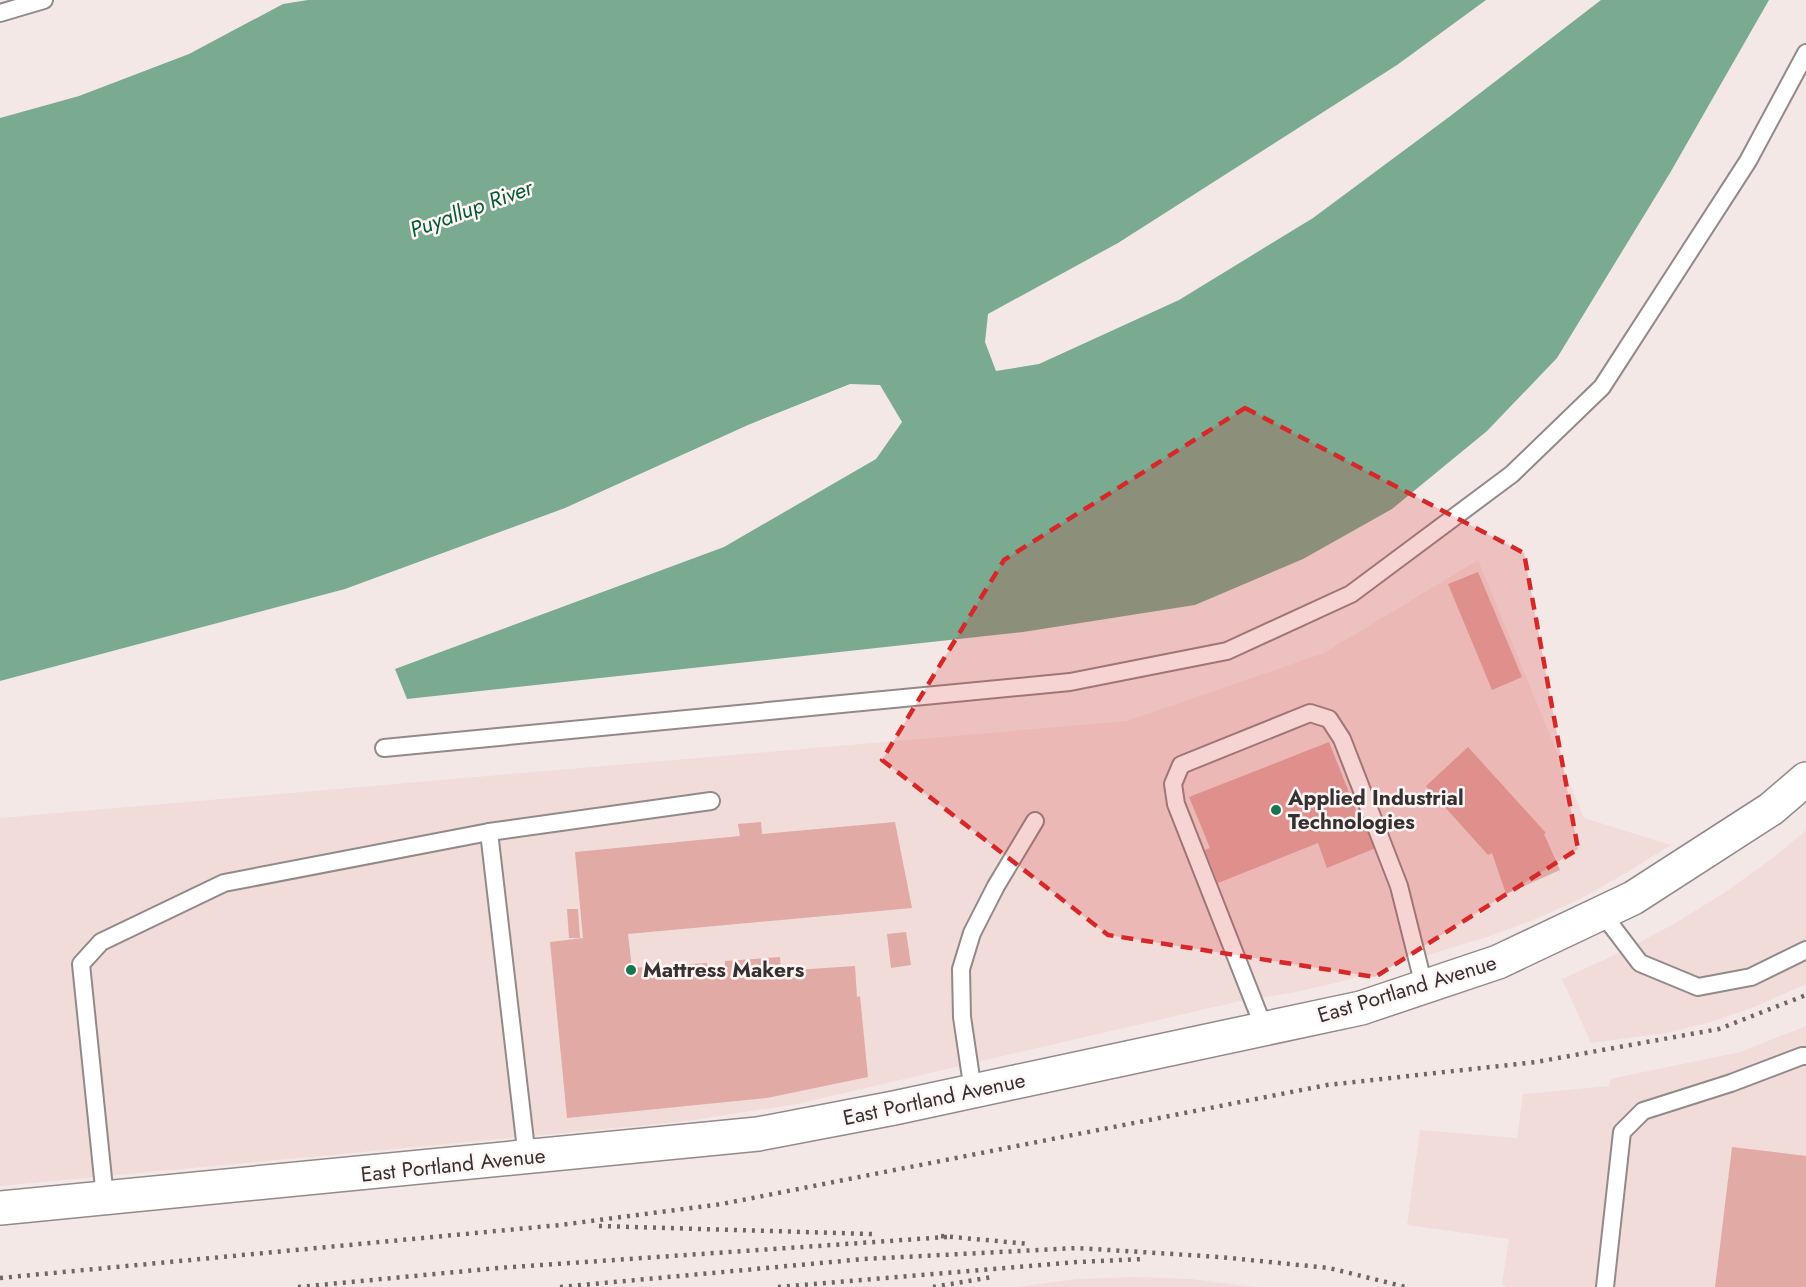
<svg xmlns="http://www.w3.org/2000/svg" width="1806" height="1287" font-family="Jost,sans-serif">
	<style>
		.built { fill: #f1dcda }
		.water { fill: #7aab90 }
		.building { fill: #e1aaa5 }
		.lines { fill: none; stroke-linecap: round; stroke-linejoin: round }
		.lane-casing { stroke: #938988; stroke-width: 20 }
		.secondary-casing { stroke: #938988; stroke-width: 36 }
		.lane { stroke: #fff; stroke-width: 16 }
		.secondary { stroke: #fff; stroke-width: 33 }
		.rail { stroke: #6d6665; stroke-width: 4.5; stroke-dasharray: 3 6; stroke-linecap: butt }
		.marked { fill: #d62828; fill-opacity: 0.2; stroke: #d62828; stroke-width: 4.5; stroke-dasharray: 12 8; stroke-linejoin: round }
		.poi-dot { fill: #15774f; stroke: #fff5f4; stroke-width: 2 }
		.labels { text-anchor: middle; stroke-width: 5; stroke-linejoin: round; paint-order: stroke }
		.poi-label { font-size: 21px; font-weight: bold; fill: #363131; stroke: #fff5f4; text-anchor: start }
		.street-label { font-size: 21px; fill: #363131; stroke: #fff5f4 }
		.water-label { font-size: 22px; font-style: italic; fill: #005c3a; stroke: #fff5f4 }
	</style>
	<rect width="100%" height="100%" fill="#f3e8e6"/>
	<g class="built">
		<path d="M1478 560 1584 818 1671 845 1626 873 1580 899 1531 921 1487 937 1340 982 1291 993 1240 1001 797 1104 681 1122 0 1186V818L1127 721 1324 653Z"/>
		<path d="M1806 830V984L1754 1007 1711 1022 1666 1033 1591 1043 1562 979 1619 953 1674 924 1727 891 1778 854Z"/>
		<path d="M1806 1026V1287H1508L1502 1284 1509 1239 1407 1225 1420 1130 1517 1138 1523 1094 1609 1086 1610 1079 1740 1052Z"/>
		<path d="M1134 1277 1191 1279 1254 1287H1016L1077 1279Z"/>
	</g>
	<path class="water" d="M308 0H1486L1397 65 1118 243 988 314 985 342 996 371 1039 364 1179 300 1313 218 1449 117 1601 0H1769L1670 173 1557 358 1487 431 1392 509 1303 559 1195 605 1023 632 407 699 395 669 724 547 876 459 902 422 880 385 850 384 748 425 565 508 345 589 0 681V118L79 96 189 54 283 4Z"/>
	<g class="building">
		<path d="M1478 572 1522 677 1492 690 1448 584Z"/>
		<path d="M1329 742 1362 825 1367 824 1376 848 1327 868 1318 843 1218 883 1205 850 1210 848 1189 797Z"/>
		<path d="M1468 747 1546 833 1544 834 1560 870 1506 894 1492 853 1488 855 1426 786Z"/>
		<path d="M761 822 762 834 895 822 912 908 628 934 632 968 707 963 709 978 725 976V961L780 957 781 971 855 966 857 997 860 996 868 1077 767 1098 567 1118 550 942 583 938 575 852 740 836 738 824Z"/>
		<path d="M567 909H578L580 938H569Z"/>
		<path d="M906 932 911 965 891 968 887 934Z"/>
		<path d="M1732 1147 1806 1156V1287H1715Z"/>
	</g>
	<g class="lines">
		<g class="lane-casing">
			<g id="lane">
				<path d="M0 13 44 0"/>
				<path d="M384 748 1070 682 1227 651 1351 594 1512 474 1602 387 1748 161 1806 53"/>
				<path d="M489 832 527 1158"/>
				<path d="M1602 913 1640 963 1698 987 1751 977 1806 950"/>
				<path d="M1264 1028 1176 804 1173 784 1181 765 1310 713 1329 719 1342 739 1399 886 1424 986"/>
				<path d="M973 1091 962 1017 961 969 972 933 996 886 1035 821"/>
				<path d="M105 1198 81 964 101 942 224 883 489 832 711 801"/>
				<path d="M1605 1287 1622 1132 1643 1111 1731 1083 1802 1056H1806"/>
			</g>
		</g>
		<g class="secondary-casing">
			<path id="secondary" d="M0 1208 758 1134 894 1108 1361 1008 1498 962 1633 898 1771 809 1806 779"/>
		</g>
		<use href="#lane" class="lane"/>
		<use href="#secondary" class="secondary"/>
		<g class="rail">
			<path d="M599 1226 872 1234"/>
			<path d="M941 1236 1030 1244"/>
			<path d="M0 1278 560 1225 722 1204 1327 1085 1536 1062 1719 1029 1806 995"/>
			<path d="M298 1287 498 1268 947 1237"/>
			<path d="M560 1287 864 1259 1077 1248 1220 1257 1329 1268 1406 1287"/>
			<path d="M778 1287 1078 1262 1143 1259"/>
			<path d="M933 1287 992 1277"/>
		</g>
	</g>
	<path class="marked" d="M1245 408 1524 553 1578 849 1375 977 1108 935 882 760 1004 560Z"/>
	<g class="poi-dot">
		<circle cx="1276" cy="810" r="6"/>
		<circle cx="631" cy="970" r="6"/>
	</g>
	<g class="labels">
		<g class="poi-label">
			<text x="1288" y="805">Applied Industrial<tspan x="1288" dy="24">Technologies</tspan></text>
			<text x="643" y="977">Mattress Makers</text>
		</g>
		<g class="street-label">
			<text transform="translate(1407 989) rotate(-17)" y="7">East Portland Avenue</text>
			<text transform="translate(934 1099) rotate(-12)" y="7">East Portland Avenue</text>
			<text transform="translate(453 1165) rotate(-6)" y="7">East Portland Avenue</text>
		</g>
		<g class="water-label">
			<text transform="translate(471 208) rotate(-20)" y="8">Puyallup River</text>
		</g>
	</g>
</svg>
